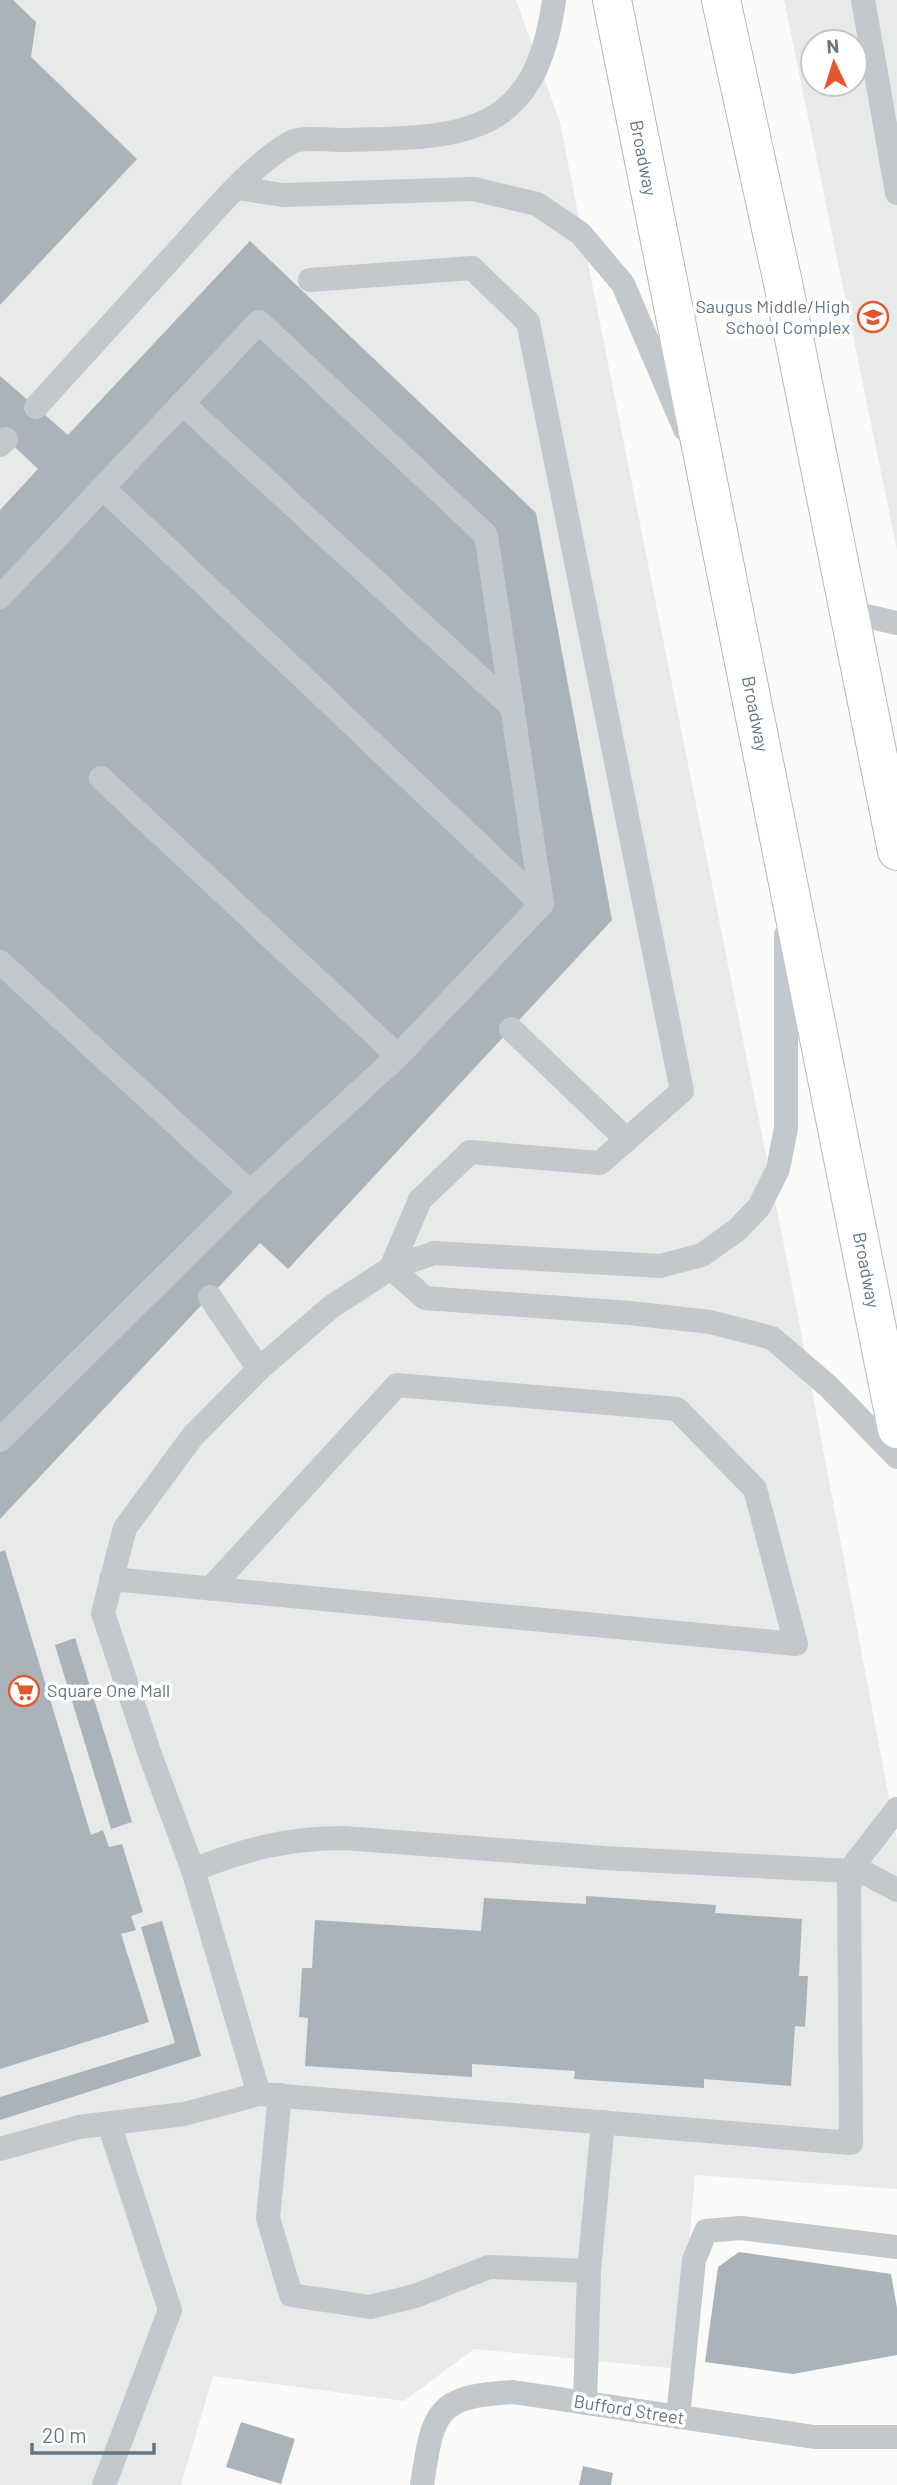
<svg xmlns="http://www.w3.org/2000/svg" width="897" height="2485" font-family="Barlow,sans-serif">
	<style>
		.built { fill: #e8e9e9; fill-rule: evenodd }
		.building { fill: #aab3b9 }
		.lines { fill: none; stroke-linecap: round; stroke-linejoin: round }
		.trunk-casing { stroke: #b4b9bd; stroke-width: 40 }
		.service { stroke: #c3c8cc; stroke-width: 24 }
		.trunk { stroke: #fff; stroke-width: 38 }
		.labels { text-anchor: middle; stroke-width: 7; stroke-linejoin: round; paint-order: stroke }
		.street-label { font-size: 18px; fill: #657683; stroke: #fff }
		.poi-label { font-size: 18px; fill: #657683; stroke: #fff; text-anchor: end }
	</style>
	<rect width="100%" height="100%" fill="#fafaf8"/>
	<g class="built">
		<path d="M0 0H516L560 123 793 1290 897 1840V2189L695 2175 678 2369 474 2349 404 2401 213 2376 181 2485H0Z"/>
		<path d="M784 0H897V550ZM813 42H855V84H813Z"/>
	</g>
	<g class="building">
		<path d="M0 0H13L36 22 31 57 137 159 0 305Z"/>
		<path d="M250 241 536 513 612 920 288 1269 260 1243 0 1519V510L38 469 0 433V376L68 435Z"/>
		<path d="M5 1550 91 1835 103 1830 109 1847 122 1844 143 1912 131 1916 136 1930 121 1934 149 2022 0 2069V1552Z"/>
		<path d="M75 1638 132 1822 111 1829 55 1645Z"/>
		<path d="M586 1896 716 1905 715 1913 802 1919 799 1976H808L805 2027 795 2026 791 2086 704 2079V2088L574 2079 575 2071 472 2064V2077L305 2066 308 2018 299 2017 302 1968H312L315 1920 481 1931 484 1898 586 1904Z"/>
		<path d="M162 1921 201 2056 0 2120V2097L175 2043 141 1927Z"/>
		<path d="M739 2252 891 2274 897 2308V2355L793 2374 705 2362 718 2267Z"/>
		<path d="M241 2422 295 2439 281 2484 226 2467Z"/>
		<path d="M583 2466 613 2473 611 2485H579Z"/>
	</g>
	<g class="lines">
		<g class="trunk-casing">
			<g id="trunk">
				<path d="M612 0 897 1429"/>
				<path d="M721 0 783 283 897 851"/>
			</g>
		</g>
		<g class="service">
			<path d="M863 0 897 193"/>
			<path d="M236 188 283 195 474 189 537 204 580 233 623 284 685 429"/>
			<path d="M310 280 472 268 528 322 682 1091 600 1163 470 1152 420 1200 391 1268"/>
			<path d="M182 403 513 708"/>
			<path d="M36 407C86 352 136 297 186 242 215 210 253 164 290 143 301 136 328 140 342 140 461 137 535 140 554 0"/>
			<path d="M0 445 6 439"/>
			<path d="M103 488 542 904"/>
			<path d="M0 597 259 322 486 535 542 904 398 1056 250 1192 0 962"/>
			<path d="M849 612 897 623"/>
			<path d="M101 778 398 1056"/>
			<path d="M511 1029 627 1140"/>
			<path d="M391 1268 425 1298 630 1313 710 1322 772 1338 828 1386 897 1457"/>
			<path d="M210 1297 259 1369"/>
			<path d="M0 1440 250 1192"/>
			<path d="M111 1579 796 1644 755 1489 677 1409 397 1385 210 1589"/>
			<path d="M193 1870C245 1849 288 1838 344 1838L605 1858 849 1871 867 1874 897 1890"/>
			<path d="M259 2094 193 1870 149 1752 103 1613 125 1528 192 1437 259 1369 331 1307 391 1268 434 1253 660 1266 702 1255 737 1230 759 1207 778 1169 786 1128V935"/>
			<path d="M280 2095 268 2218 291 2295 370 2307 415 2296 489 2267 589 2271 603 2122"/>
			<path d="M0 2149 79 2127 184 2114 259 2094 851 2143 849 1871 897 1809"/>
			<path d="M585 2403 589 2271"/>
			<path d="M678 2417 694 2260 706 2231 741 2228 897 2247"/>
			<path d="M104 2485 170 2310 109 2124"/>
			<path d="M422 2485C433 2413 434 2396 513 2392L814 2437H897"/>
		</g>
		<use href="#trunk" class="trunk"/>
	</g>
	<defs>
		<g id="school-ring" transform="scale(1.575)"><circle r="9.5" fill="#fff" stroke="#e4572e" stroke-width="1.5"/><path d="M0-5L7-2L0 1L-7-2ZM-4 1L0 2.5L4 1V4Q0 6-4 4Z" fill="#e4572e"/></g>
		<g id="supermarket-ring" transform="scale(1.575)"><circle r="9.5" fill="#fff" stroke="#e4572e" stroke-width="1.5"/><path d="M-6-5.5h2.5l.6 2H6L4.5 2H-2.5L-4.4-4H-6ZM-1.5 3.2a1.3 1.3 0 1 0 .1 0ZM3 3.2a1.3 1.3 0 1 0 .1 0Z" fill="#e4572e"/></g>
	</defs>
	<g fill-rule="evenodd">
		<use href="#school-ring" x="873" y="317"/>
		<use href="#supermarket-ring" x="24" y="1691"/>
	</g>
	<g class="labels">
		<g class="street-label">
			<text transform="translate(643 158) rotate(79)" y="6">Broadway</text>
			<text transform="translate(755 714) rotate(79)" y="6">Broadway</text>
			<text transform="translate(866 1270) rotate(79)" y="6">Broadway</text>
			<text transform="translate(629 2410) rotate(9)" y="6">Bufford Street</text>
		</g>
		<g class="poi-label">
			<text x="850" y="313">Saugus Middle/High<tspan x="850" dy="21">School Complex</tspan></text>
			<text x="47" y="1697" text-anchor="start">Square One Mall</text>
		</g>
	</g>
	<g transform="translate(834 63) rotate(356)"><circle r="33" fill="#ffffff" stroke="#c1c8cd" stroke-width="2"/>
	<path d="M0-5L12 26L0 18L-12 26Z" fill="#e4572e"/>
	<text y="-10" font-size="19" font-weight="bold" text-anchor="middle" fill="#657683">N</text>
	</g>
	<path d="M32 2443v10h122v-10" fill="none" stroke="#657683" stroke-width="3.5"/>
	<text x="42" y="2443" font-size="21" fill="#657683" stroke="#ffffff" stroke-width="5" paint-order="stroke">20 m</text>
</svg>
